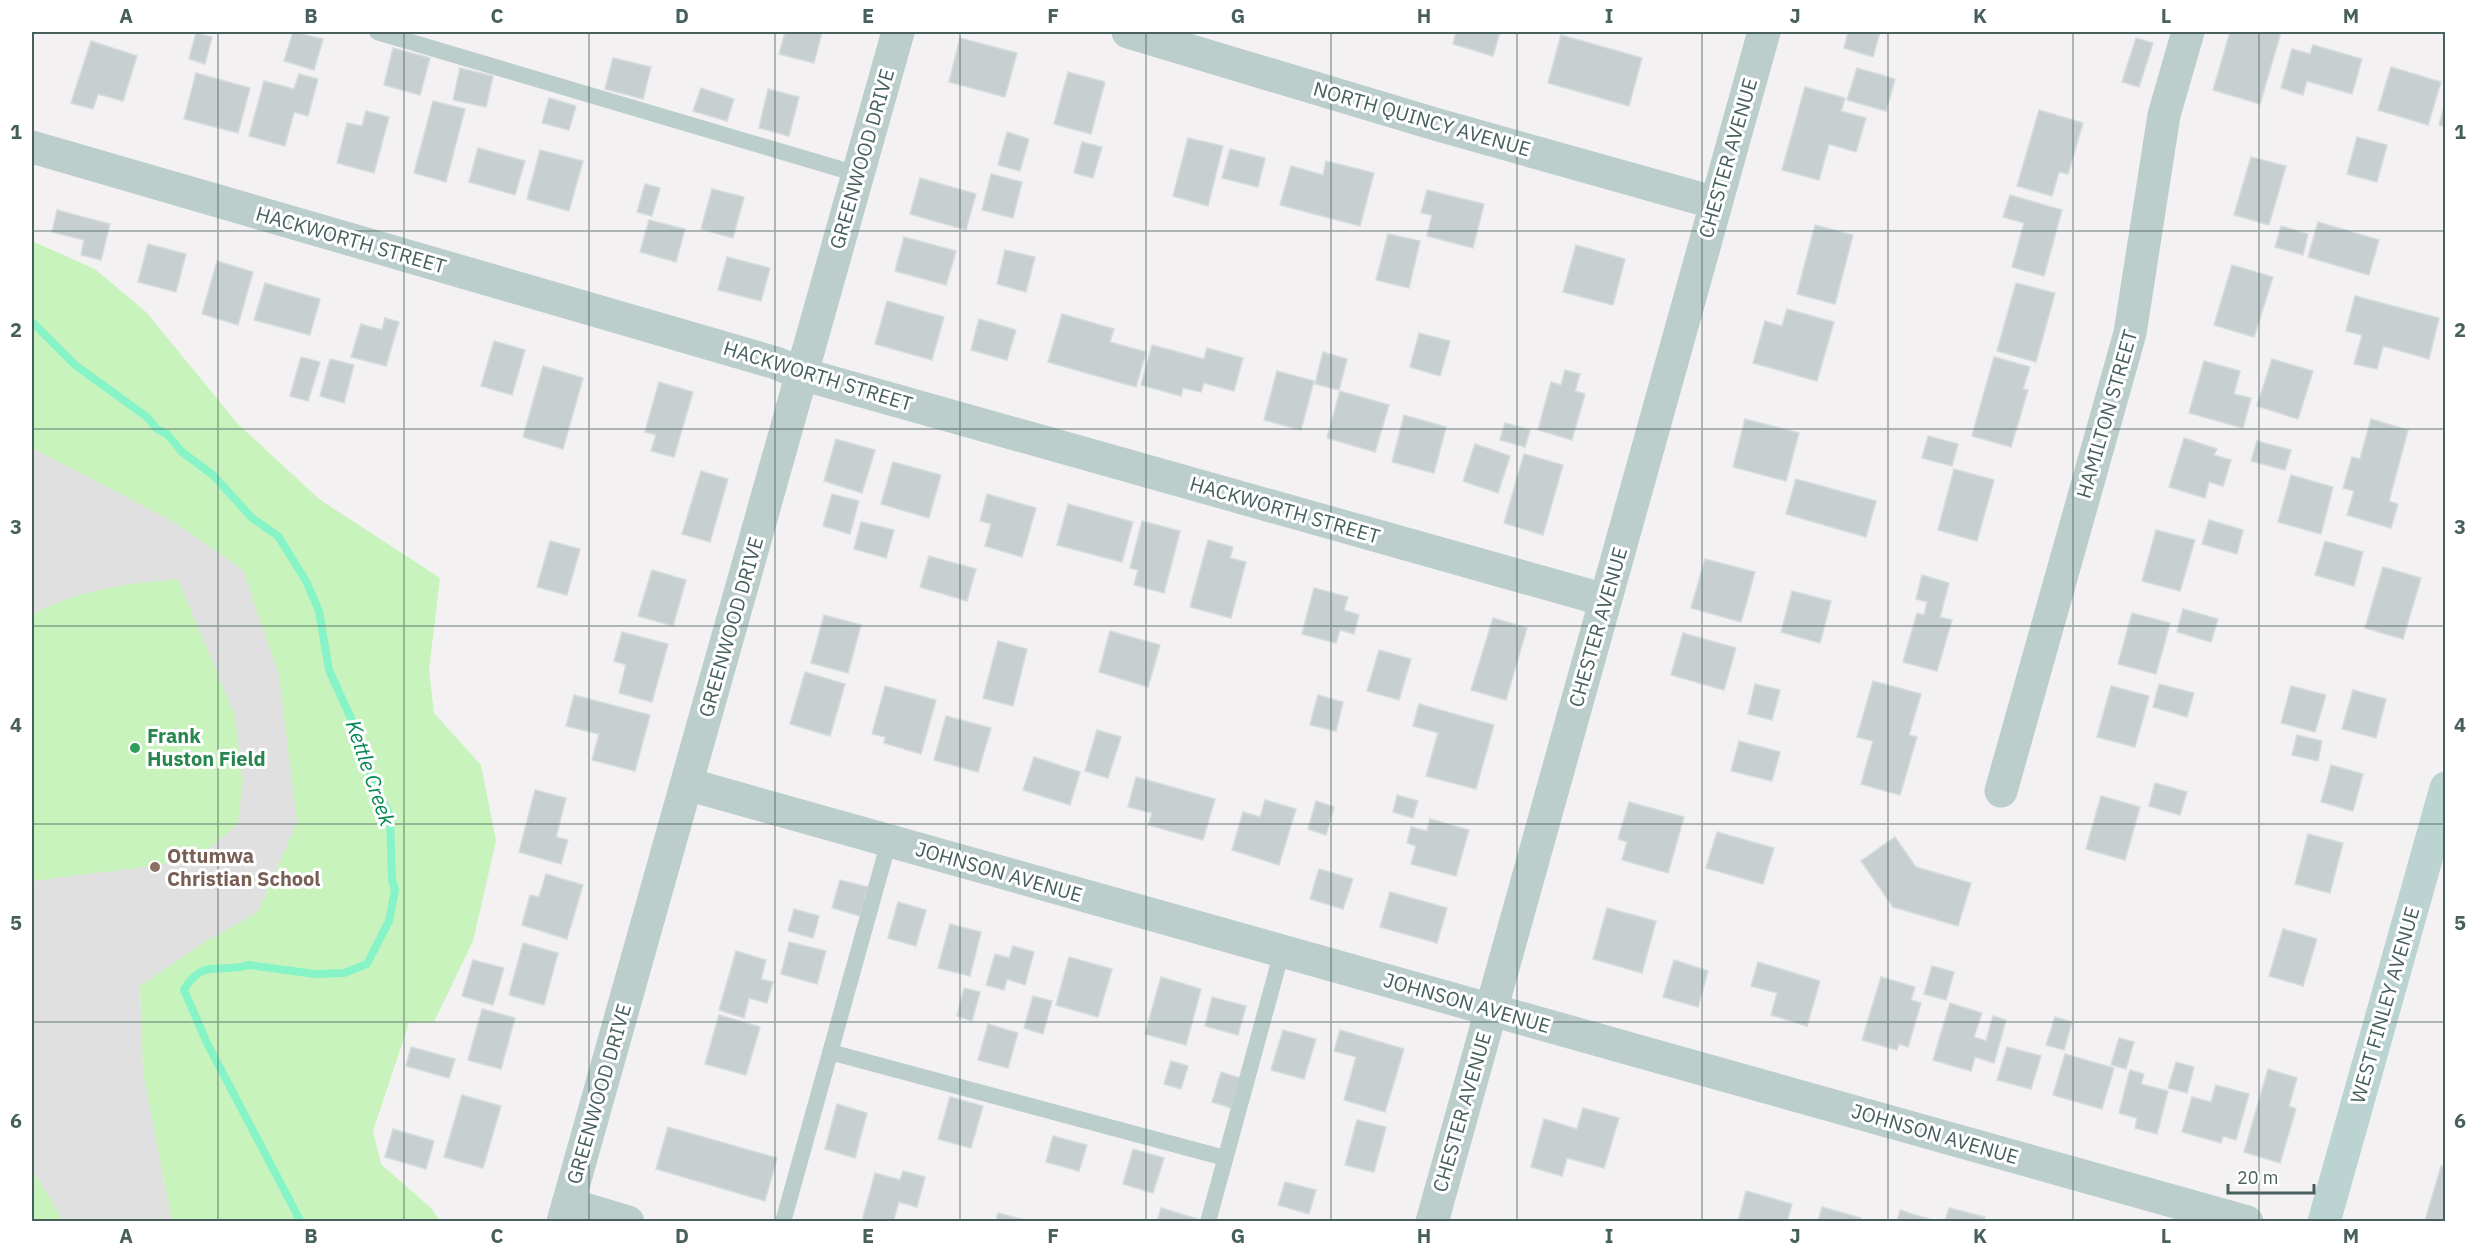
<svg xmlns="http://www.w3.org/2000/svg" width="2477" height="1253" font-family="'IBM Plex Sans',sans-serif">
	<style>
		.education { fill: #e1e0e1 }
		.green { fill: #c9f3bd }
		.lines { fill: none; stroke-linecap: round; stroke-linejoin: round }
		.stream { stroke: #86f4c7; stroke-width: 8 }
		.building { fill: #c7cfd1; stroke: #d4dcdd; stroke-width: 1.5 }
		.service { stroke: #bbcecc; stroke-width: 16 }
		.minor { stroke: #bbcecc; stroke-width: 33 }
		.tertiary { stroke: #bbcecc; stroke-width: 33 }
		.secondary { stroke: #bbd4d1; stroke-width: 33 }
		.grid { fill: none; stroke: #47605d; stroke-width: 1.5; stroke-opacity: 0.55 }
		.leisure-dot { fill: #2e9e5b; stroke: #fff; stroke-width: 2 }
		.education-dot { fill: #8d6e63; stroke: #fff; stroke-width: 2 }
		.labels { text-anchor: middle; stroke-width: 6; stroke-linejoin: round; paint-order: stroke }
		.street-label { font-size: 20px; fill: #47605d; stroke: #fff }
		.leisure-label { font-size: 20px; font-weight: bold; fill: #27864d; stroke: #fff; text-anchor: start }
		.education-label { font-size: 20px; font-weight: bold; fill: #785e54; stroke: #fff; text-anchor: start }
		.water-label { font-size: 21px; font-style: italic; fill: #058752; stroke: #fff }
		.neatline { fill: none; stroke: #47605d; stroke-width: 2 }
		.grid-label { font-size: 20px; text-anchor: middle; font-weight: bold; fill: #47605d }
	</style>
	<rect width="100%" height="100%" fill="#f3f1f2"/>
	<path class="education" d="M32 448 174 522 243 570 279 676 297 822 258 912 205 942 140 986 143 1073 172 1221H32Z"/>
	<g class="green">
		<path d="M32 241 95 269 146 312 238 424 319 499 440 578 429 670 434 713 481 765 496 841 473 941 434 1022 409 1023 373 1131 381 1164 431 1208 440 1221H172L143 1073 140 986 205 942 258 912 297 822 279 676 243 570 174 522 32 448Z"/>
		<path d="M178 579 235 716 243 780 238 824 194 861 32 881V615C77 589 127 584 178 579Z"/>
		<path d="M32 1169 62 1219 61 1221H32Z"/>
	</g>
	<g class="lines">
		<path class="stream" d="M32 322 75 365 147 417 157 429 167 434 182 452 213 475 252 518 278 536 306 581 319 611 329 670 354 725 351 733 390 816 392 880 395 890 389 921 367 964 344 973 315 974 249 965C222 974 202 957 184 990L207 1043 301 1222"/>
	</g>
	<g class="building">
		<path d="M293 32 323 39 314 70 284 61Z"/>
		<path d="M785 32H822L814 63 779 54Z"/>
		<path d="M1456 32H1500L1493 56 1453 44Z"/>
		<path d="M1848 32H1880L1873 57 1844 48Z"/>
		<path d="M2230 32H2281L2260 104 2213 90Z"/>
		<path d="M196 33 212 37 205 64 189 59Z"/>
		<path d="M1561 35 1642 58 1629 106 1548 83Z"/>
		<path d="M960 38 1017 53 1005 97 949 82Z"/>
		<path d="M2136 38 2153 43 2139 87 2122 82Z"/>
		<path d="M91 41 137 56 123 101 98 94 93 109 71 103Z"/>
		<path d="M2313 45 2362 59 2352 94 2307 81 2303 95 2281 88 2292 49 2310 54Z"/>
		<path d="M393 48 430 58 420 95 384 85Z"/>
		<path d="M613 58 651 67 643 99 605 89Z"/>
		<path d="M2391 67 2441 82 2428 125 2378 110Z"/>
		<path d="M460 68 493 76 486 107 453 100Z"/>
		<path d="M1857 68 1895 79 1886 111 1847 100Z"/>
		<path d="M1068 72 1105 82 1091 134 1054 124Z"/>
		<path d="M196 73 250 88 238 133 184 119Z"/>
		<path d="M299 74 318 79 308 116 294 112 285 146 249 136 264 81 294 89Z"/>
		<path d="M1805 87 1845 98 1841 111 1866 118 1856 152 1829 144 1819 180 1782 170Z"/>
		<path d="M701 88 734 99 727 121 693 111Z"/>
		<path d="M768 89 799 97 789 136 759 128Z"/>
		<path d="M549 98 576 106 569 130 542 123Z"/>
		<path d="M2446 100V127L2439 125Z"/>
		<path d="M433 101 465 109 446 182 414 173Z"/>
		<path d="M2039 110 2083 123 2068 174 2059 172 2052 196 2017 186Z"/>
		<path d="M366 111 389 117 374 173 337 163 347 123 362 126Z"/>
		<path d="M1007 132 1029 139 1020 171 998 165Z"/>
		<path d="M2357 137 2387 145 2377 182 2347 174Z"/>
		<path d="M1188 138 1223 146 1208 206 1173 196Z"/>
		<path d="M1082 142 1102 147 1093 178 1074 173Z"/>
		<path d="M478 148 525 161 515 195 469 182Z"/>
		<path d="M1230 149 1265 158 1258 187 1222 178Z"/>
		<path d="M540 150 583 161 569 211 527 199Z"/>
		<path d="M2251 157 2286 166 2269 225 2234 215Z"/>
		<path d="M1326 161 1374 173 1360 226 1280 205 1291 166 1323 175Z"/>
		<path d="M991 174 1022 182 1013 218 982 210Z"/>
		<path d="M920 178 976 194 966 230 910 214Z"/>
		<path d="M645 184 660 188 652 216 637 212Z"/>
		<path d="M712 189 744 197 733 238 701 229Z"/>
		<path d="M1427 190 1484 204 1473 248 1427 236 1432 215 1421 213Z"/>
		<path d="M2010 195 2062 210 2044 276 2012 267 2024 223 2003 217Z"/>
		<path d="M57 210 110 224 101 260 81 255 84 240 52 232Z"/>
		<path d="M649 220 685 229 676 262 640 252Z"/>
		<path d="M2318 222 2379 240 2369 275 2308 257Z"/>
		<path d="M1815 225 1853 235 1835 304 1797 294Z"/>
		<path d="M2281 226 2308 234 2303 255 2275 247Z"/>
		<path d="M1388 234 1420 241 1409 288 1376 280Z"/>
		<path d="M904 237 956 251 946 285 895 271Z"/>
		<path d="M148 244 186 254 176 292 138 282Z"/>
		<path d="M1576 245 1625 259 1613 305 1563 292Z"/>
		<path d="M1005 250 1035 257 1026 292 997 284Z"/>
		<path d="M727 257 770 268 761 301 718 290Z"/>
		<path d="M217 261 253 272 238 325 202 314Z"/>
		<path d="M2232 265 2273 277 2254 337 2214 325Z"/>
		<path d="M265 283 320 299 310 335 254 320Z"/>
		<path d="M2016 283 2055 293 2036 362 1997 351Z"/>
		<path d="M2355 296 2439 318 2429 359 2383 346 2377 369 2354 364 2362 335 2346 331Z"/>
		<path d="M887 301 944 317 932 360 875 344Z"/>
		<path d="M1787 309 1834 322 1817 381 1753 363 1765 321 1782 326Z"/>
		<path d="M1062 314 1114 329 1110 342 1146 352 1136 387 1048 362Z"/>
		<path d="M385 318 399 322 386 366 351 357 361 324 382 330Z"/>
		<path d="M979 319 1016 330 1007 360 971 350Z"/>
		<path d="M1419 333 1450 341 1440 376 1410 367Z"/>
		<path d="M494 341 525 350 512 395 481 386Z"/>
		<path d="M1152 345 1204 359 1207 348 1243 358 1234 391 1204 383 1201 392 1183 388 1181 396 1141 385Z"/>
		<path d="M1323 352 1347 359 1339 390 1315 384Z"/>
		<path d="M301 357 320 362 308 401 290 396Z"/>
		<path d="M1994 357 2030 367 2023 389 2028 390 2011 447 1972 436Z"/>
		<path d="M330 359 354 365 344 403 320 396Z"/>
		<path d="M2272 359 2313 371 2298 419 2257 406Z"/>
		<path d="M2204 361 2240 371 2234 394 2251 398 2243 428 2189 413Z"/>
		<path d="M543 366 583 378 563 449 523 437Z"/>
		<path d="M1565 370 1580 374 1575 391 1585 394 1572 440 1538 430 1551 382 1561 385Z"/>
		<path d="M1277 371 1314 381 1301 430 1264 420Z"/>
		<path d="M659 382 693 392 674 457 651 451 656 435 645 432Z"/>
		<path d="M1340 391 1389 405 1375 452 1327 438Z"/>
		<path d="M1404 415 1446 427 1434 473 1392 462Z"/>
		<path d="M1745 419 1799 433 1786 481 1733 467Z"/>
		<path d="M2371 419 2408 430 2389 501 2398 504 2391 528 2347 515 2354 491 2343 488 2352 457 2360 459Z"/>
		<path d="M1505 423 1530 430 1525 447 1500 440Z"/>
		<path d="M1928 436 1958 444 1952 466 1922 458Z"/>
		<path d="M2184 438 2217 449 2214 455 2231 460 2223 486 2209 482 2205 498 2169 487Z"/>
		<path d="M836 439 875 450 862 493 824 481Z"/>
		<path d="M2257 441 2291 450 2285 470 2251 461Z"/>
		<path d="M1475 444 1510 456 1498 493 1463 481Z"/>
		<path d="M1524 454 1563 465 1543 535 1504 523Z"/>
		<path d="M893 462 941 475 929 518 881 504Z"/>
		<path d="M1954 469 1994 480 1977 541 1938 530Z"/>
		<path d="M701 471 728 479 710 542 682 534Z"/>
		<path d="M2291 475 2333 487 2321 534 2278 522Z"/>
		<path d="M1796 479 1876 501 1866 537 1786 514Z"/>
		<path d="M832 494 859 501 850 534 823 526Z"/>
		<path d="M987 494 1036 508 1022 557 985 546 991 524 980 521Z"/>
		<path d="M1068 504 1133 522 1122 562 1057 545Z"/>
		<path d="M2209 520 2243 530 2237 554 2202 544Z"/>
		<path d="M1142 521 1180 531 1164 593 1134 585 1138 570 1130 568Z"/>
		<path d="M861 522 894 530 886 558 854 549Z"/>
		<path d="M2156 530 2195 540 2180 591 2142 581Z"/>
		<path d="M1208 540 1233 547 1230 558 1246 562 1231 618 1190 607Z"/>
		<path d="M550 541 580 549 567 595 537 587Z"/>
		<path d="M2325 541 2363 552 2354 586 2315 575Z"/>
		<path d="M929 556 976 569 967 601 920 587Z"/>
		<path d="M1705 559 1755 572 1741 622 1691 608Z"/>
		<path d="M2383 567 2421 578 2403 639 2365 628Z"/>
		<path d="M652 570 686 580 673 626 638 616Z"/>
		<path d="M1922 575 1949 583 1940 617 1952 620 1937 671 1903 662 1917 613 1924 615 1927 602 1916 599Z"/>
		<path d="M1314 588 1348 597 1344 610 1359 615 1354 634 1340 630 1336 643 1302 634Z"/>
		<path d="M1792 591 1831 601 1820 643 1781 632Z"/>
		<path d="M2183 609 2218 619 2211 642 2177 632Z"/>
		<path d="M2132 613 2170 623 2156 674 2118 664Z"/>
		<path d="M824 615 861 625 848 673 811 663Z"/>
		<path d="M1493 618 1527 628 1506 700 1471 690Z"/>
		<path d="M1110 631 1160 645 1148 687 1099 672Z"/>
		<path d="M622 632 668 644 652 702 619 693 626 665 614 661Z"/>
		<path d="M1683 633 1736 648 1724 690 1671 675Z"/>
		<path d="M998 641 1027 649 1013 706 983 698Z"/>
		<path d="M1379 650 1411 659 1399 700 1367 691Z"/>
		<path d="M805 672 845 684 830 736 790 724Z"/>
		<path d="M1873 681 1921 694 1909 735 1917 737 1900 795 1861 784 1873 741 1857 737Z"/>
		<path d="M1755 684 1780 690 1772 720 1748 714Z"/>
		<path d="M2159 684 2194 693 2187 717 2153 707Z"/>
		<path d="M885 686 936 700 921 754 884 743 885 737 872 734Z"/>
		<path d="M2111 686 2149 696 2135 747 2097 737Z"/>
		<path d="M2291 686 2326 695 2315 732 2281 723Z"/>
		<path d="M2353 690 2386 699 2376 738 2342 729Z"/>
		<path d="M574 695 650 715 635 771 592 760 599 734 566 726Z"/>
		<path d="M1318 695 1343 702 1336 731 1310 725Z"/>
		<path d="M1419 704 1494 725 1476 789 1426 776 1438 733 1413 726Z"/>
		<path d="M946 716 991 728 978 772 934 760Z"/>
		<path d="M1097 730 1121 737 1108 778 1085 771Z"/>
		<path d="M2297 735 2322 741 2318 761 2292 755Z"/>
		<path d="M1739 741 1780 752 1772 781 1731 771Z"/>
		<path d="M1034 757 1080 772 1070 805 1023 790Z"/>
		<path d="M2331 765 2363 774 2353 811 2321 802Z"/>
		<path d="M1136 777 1215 799 1203 840 1148 825 1152 813 1128 807Z"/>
		<path d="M2155 783 2187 792 2180 815 2149 806Z"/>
		<path d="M535 790 566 798 556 837 568 840 561 864 519 852Z"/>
		<path d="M1397 795 1418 801 1413 818 1393 812Z"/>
		<path d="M2101 796 2140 807 2125 860 2086 849Z"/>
		<path d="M1265 800 1296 809 1279 865 1232 850 1243 812 1260 817Z"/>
		<path d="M1316 801 1334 807 1326 835 1308 829Z"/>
		<path d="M1629 802 1684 817 1668 873 1622 860 1627 842 1618 839Z"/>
		<path d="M1430 819 1469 830 1456 876 1411 864 1416 846 1407 843 1411 827 1427 831Z"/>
		<path d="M1717 832 1774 848 1763 884 1706 868Z"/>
		<path d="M2308 834 2343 843 2330 893 2295 884Z"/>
		<path d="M1895 837 1916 867 1971 883 1958 926 1893 907 1861 861Z"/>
		<path d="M1319 869 1353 879 1343 909 1310 899Z"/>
		<path d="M546 874 583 885 567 939 522 925 530 895 539 897Z"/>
		<path d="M840 880 868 887 860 916 832 908Z"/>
		<path d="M1390 892 1447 908 1437 943 1380 927Z"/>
		<path d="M898 902 926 910 916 946 888 938Z"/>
		<path d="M1607 908 1656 921 1642 973 1593 959Z"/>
		<path d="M794 909 819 916 813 938 788 931Z"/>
		<path d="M950 924 981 932 970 976 938 968Z"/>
		<path d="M2283 929 2317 939 2303 986 2269 976Z"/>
		<path d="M789 942 826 951 817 984 781 974Z"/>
		<path d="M523 943 558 953 544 1005 509 995Z"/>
		<path d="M1013 946 1034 952 1025 985 1007 979 1004 990 986 985 995 954 1009 958Z"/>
		<path d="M736 951 766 960 761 979 773 982 767 1003 749 998 744 1018 719 1010Z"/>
		<path d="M1069 957 1112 969 1098 1017 1056 1005Z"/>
		<path d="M473 960 504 968 493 1005 462 996Z"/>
		<path d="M1674 960 1708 971 1698 1007 1663 997Z"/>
		<path d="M1758 962 1820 981 1807 1026 1771 1015 1777 993 1751 986Z"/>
		<path d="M1932 966 1954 972 1946 1000 1924 994Z"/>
		<path d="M1161 977 1201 989 1186 1045 1145 1034Z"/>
		<path d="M1881 977 1915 987 1911 1000 1921 1003 1908 1047 1899 1044 1897 1050 1862 1040Z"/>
		<path d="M964 988 980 992 972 1021 957 1016Z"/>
		<path d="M1033 996 1052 1001 1043 1034 1024 1028Z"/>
		<path d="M1212 997 1246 1006 1238 1035 1205 1026Z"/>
		<path d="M1950 1003 1982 1013 1974 1037 1986 1041 1993 1016 2006 1020 1994 1063 1975 1057 1971 1071 1933 1060Z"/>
		<path d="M482 1009 515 1018 501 1069 468 1060Z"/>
		<path d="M719 1015 760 1027 746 1075 705 1064Z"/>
		<path d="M2055 1017 2072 1022 2064 1050 2046 1045Z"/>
		<path d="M988 1024 1018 1033 1008 1068 978 1060Z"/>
		<path d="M1283 1030 1316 1039 1304 1079 1271 1070Z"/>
		<path d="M1340 1030 1404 1049 1385 1112 1344 1100 1356 1057 1334 1051Z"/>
		<path d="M2119 1038 2134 1042 2126 1069 2111 1065Z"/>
		<path d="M411 1047 455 1059 449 1078 406 1066Z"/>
		<path d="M2007 1047 2041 1056 2031 1089 1997 1080Z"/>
		<path d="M2065 1054 2114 1068 2102 1109 2053 1095Z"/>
		<path d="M1171 1061 1188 1066 1181 1089 1164 1084Z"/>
		<path d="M2176 1062 2194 1067 2187 1093 2168 1088Z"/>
		<path d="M2268 1069 2297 1078 2289 1106 2296 1109 2280 1163 2244 1152Z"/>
		<path d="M2130 1070 2144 1074 2141 1084 2168 1091 2157 1134 2135 1128 2137 1118 2119 1113Z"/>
		<path d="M1221 1072 1240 1078 1231 1108 1212 1102Z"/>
		<path d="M2216 1085 2249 1094 2236 1140 2223 1136 2221 1143 2182 1132 2192 1097 2211 1102Z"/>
		<path d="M462 1095 501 1106 483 1168 444 1157Z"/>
		<path d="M950 1097 983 1106 971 1148 938 1139Z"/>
		<path d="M837 1104 867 1113 855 1158 825 1149Z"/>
		<path d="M1583 1108 1619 1118 1604 1168 1567 1158 1562 1176 1531 1167 1544 1119 1577 1129Z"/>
		<path d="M1357 1120 1386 1127 1374 1172 1345 1165Z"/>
		<path d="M668 1127 777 1158 765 1201 656 1169Z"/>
		<path d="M393 1129 434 1141 426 1169 385 1157Z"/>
		<path d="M1053 1136 1087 1145 1079 1171 1046 1162Z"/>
		<path d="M1133 1149 1164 1158 1153 1193 1123 1184Z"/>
		<path d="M2441 1166 2446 1167V1222H2427L2425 1221Z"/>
		<path d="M903 1171 925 1177 917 1207 899 1202 893 1222 862 1221 875 1173 900 1180Z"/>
		<path d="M1285 1182 1316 1190 1309 1214 1278 1205Z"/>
		<path d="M1746 1191 1792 1204 1787 1222H1738Z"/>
		<path d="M1822 1207 1861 1218 1860 1222H1818Z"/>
		<path d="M1161 1208 1198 1219 1197 1222H1157Z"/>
		<path d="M1949 1208 1985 1217 1984 1222H1945Z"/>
		<path d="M1900 1210 1912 1214 1939 1222H1897Z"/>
		<path d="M998 1213 1025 1220 1024 1222H996Z"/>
	</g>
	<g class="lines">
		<g class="service">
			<path d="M377 32 857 174"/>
			<path d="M830 1052 1225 1158"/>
			<path d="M783 1222 889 841"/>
			<path d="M1208 1222 1282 951"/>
		</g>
		<g class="minor">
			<path d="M1128 32 1435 124 1716 203"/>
			<path d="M32 147 776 363 802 374 1605 600"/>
			<path d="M687 784 2247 1222"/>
			<path d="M2001 791 2130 333 2164 115 2188 32"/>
			<path d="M568 1204 628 1222"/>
			<path d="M1432 1222 1764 32"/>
		</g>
		<path class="tertiary" d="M563 1222 898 32"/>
		<path class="secondary" d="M2324 1222 2446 788"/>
	</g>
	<path class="grid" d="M218 32V1222M404 32V1222M589 32V1222M775 32V1222M960 32V1222M1146 32V1222M1331 32V1222M1517 32V1222M1702 32V1222M1888 32V1222M2073 32V1222M2259 32V1222M32 231H2446M32 429H2446M32 626H2446M32 824H2446M32 1022H2446"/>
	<circle class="leisure-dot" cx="135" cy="748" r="6"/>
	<circle class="education-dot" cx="155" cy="867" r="6"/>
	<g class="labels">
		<g class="street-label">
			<text transform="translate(1422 119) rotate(16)" y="7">NORTH QUINCY AVENUE</text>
			<text transform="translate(1728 158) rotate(-74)" y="7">CHESTER AVENUE</text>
			<text transform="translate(862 159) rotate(-74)" y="7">GREENWOOD DRIVE</text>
			<text transform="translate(351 240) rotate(16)" y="7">HACKWORTH STREET</text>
			<text transform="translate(818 376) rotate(17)" y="7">HACKWORTH STREET</text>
			<text transform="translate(2107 414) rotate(-74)" y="7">HAMILTON STREET</text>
			<text transform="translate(1285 510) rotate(16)" y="7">HACKWORTH STREET</text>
			<text transform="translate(731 627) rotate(-74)" y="7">GREENWOOD DRIVE</text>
			<text transform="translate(1598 627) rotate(-74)" y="7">CHESTER AVENUE</text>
			<text transform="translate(999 872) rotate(16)" y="7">JOHNSON AVENUE</text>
			<text transform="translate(1467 1003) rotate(16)" y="7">JOHNSON AVENUE</text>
			<text transform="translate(2385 1005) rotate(-74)" y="7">WEST FINLEY AVENUE</text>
			<text transform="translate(599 1094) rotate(-74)" y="7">GREENWOOD DRIVE</text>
			<text transform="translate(1462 1112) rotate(-74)" y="7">CHESTER AVENUE</text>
			<text transform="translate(1935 1134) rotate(16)" y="7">JOHNSON AVENUE</text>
		</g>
		<g class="leisure-label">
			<text x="147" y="743">Frank<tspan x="147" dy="23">Huston Field</tspan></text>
		</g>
		<g class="education-label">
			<text x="167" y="863">Ottumwa<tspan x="167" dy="23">Christian School</tspan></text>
		</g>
		<g class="water-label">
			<text transform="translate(370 773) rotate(71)" y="7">Kettle Creek</text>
		</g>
	</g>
	<rect width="2477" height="1253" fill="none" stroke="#ffffff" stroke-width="66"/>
	<path d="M2228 1184v9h86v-9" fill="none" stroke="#47605d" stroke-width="3"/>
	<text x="2237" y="1184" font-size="18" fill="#47605d" stroke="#ffffff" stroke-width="4.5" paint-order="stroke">20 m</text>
	<rect x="33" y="33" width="2411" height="1187" class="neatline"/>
	<g class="grid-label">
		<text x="126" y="23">A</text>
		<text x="311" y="23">B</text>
		<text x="497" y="23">C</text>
		<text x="682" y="23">D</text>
		<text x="868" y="23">E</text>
		<text x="1053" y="23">F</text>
		<text x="1238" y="23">G</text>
		<text x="1424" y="23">H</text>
		<text x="1609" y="23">I</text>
		<text x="1795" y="23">J</text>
		<text x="1980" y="23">K</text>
		<text x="2166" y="23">L</text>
		<text x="2351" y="23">M</text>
		<text x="16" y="139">1</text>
		<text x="2460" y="139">1</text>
		<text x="16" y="337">2</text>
		<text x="2460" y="337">2</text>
		<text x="16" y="534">3</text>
		<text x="2460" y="534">3</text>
		<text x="16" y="732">4</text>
		<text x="2460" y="732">4</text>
		<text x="16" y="930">5</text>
		<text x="2460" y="930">5</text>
		<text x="16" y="1128">6</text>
		<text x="2460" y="1128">6</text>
		<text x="126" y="1243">A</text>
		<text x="311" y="1243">B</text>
		<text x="497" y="1243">C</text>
		<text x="682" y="1243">D</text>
		<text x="868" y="1243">E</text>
		<text x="1053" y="1243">F</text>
		<text x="1238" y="1243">G</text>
		<text x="1424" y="1243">H</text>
		<text x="1609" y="1243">I</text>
		<text x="1795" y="1243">J</text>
		<text x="1980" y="1243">K</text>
		<text x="2166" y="1243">L</text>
		<text x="2351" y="1243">M</text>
	</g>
</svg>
